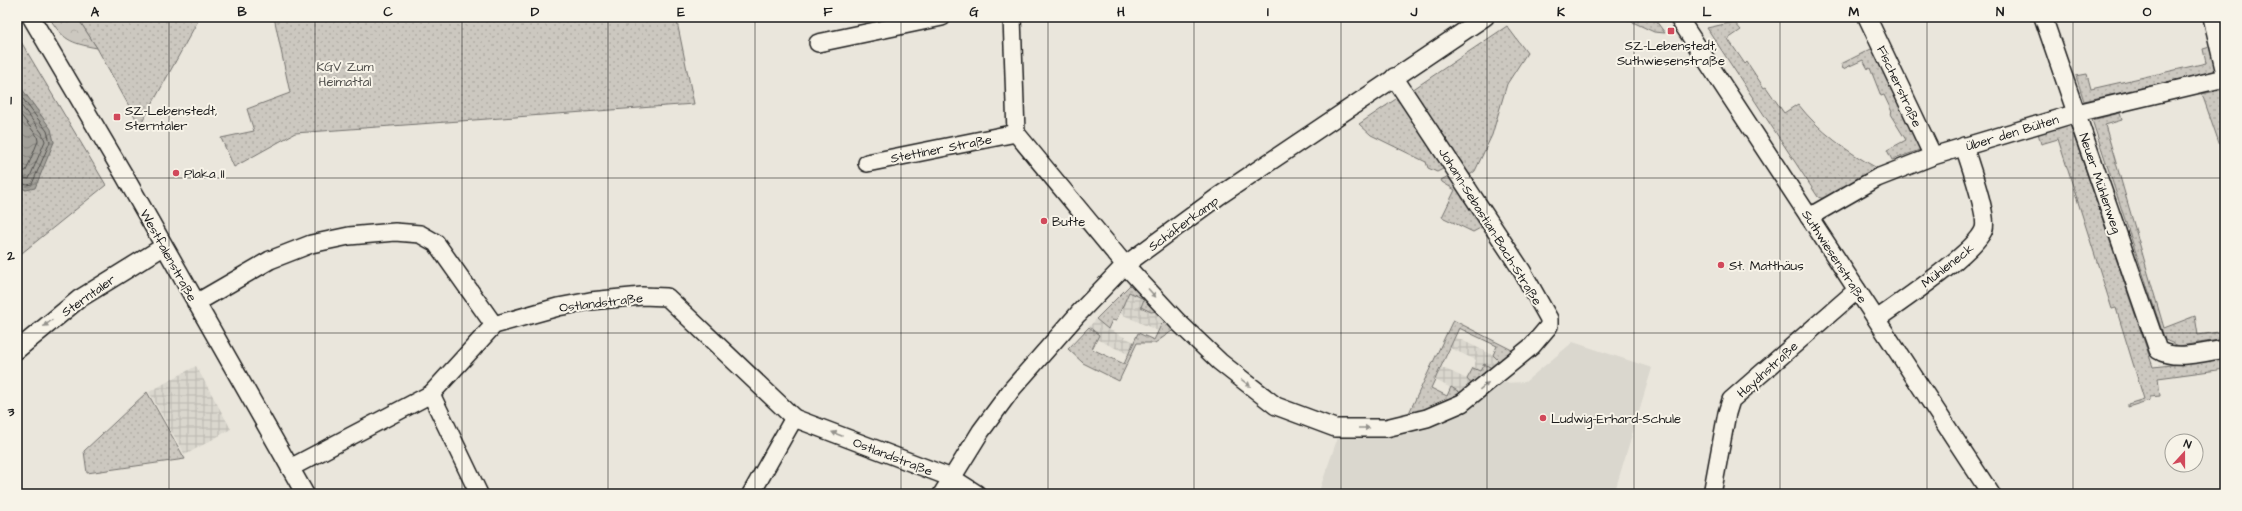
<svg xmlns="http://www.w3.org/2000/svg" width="2242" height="511" font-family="'Architects Daughter',sans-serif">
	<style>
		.built { fill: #dad7ce }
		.industrial { fill: url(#industrial-grid) }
		.green { fill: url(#green-dots); stroke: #74726e }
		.forest { fill: url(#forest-crowns); stroke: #74726e }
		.water { fill: url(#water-waves); stroke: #6d6c68 }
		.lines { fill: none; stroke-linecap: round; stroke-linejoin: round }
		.shore { stroke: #52514e; stroke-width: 1 }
		.minor-casing { stroke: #1c1c1c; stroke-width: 20 }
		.minor { stroke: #f7f3e8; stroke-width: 17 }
		.oneway { fill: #94928c }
		.grid { fill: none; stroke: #1c1c1c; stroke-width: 1; stroke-opacity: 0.55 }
		.poi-dot { fill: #d1495b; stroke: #f7f3e8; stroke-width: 1.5 }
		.labels { text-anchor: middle; stroke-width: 4; stroke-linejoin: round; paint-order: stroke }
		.poi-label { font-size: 13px; fill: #1c1c1c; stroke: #f7f3e8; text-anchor: start }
		.park-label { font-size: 13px; fill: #51504d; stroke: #f7f3e8 }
		.street-label { font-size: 13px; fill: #1c1c1c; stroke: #f7f3e8 }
		.neatline { fill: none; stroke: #1c1c1c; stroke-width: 1.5 }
		.grid-label { font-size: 13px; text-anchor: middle; font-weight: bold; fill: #1c1c1c }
	</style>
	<defs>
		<pattern id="industrial-grid" width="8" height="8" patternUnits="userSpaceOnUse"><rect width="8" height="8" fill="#dad7ce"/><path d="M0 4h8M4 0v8" fill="none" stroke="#bab8b0"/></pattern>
		<pattern id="green-dots" width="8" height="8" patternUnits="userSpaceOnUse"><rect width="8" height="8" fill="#ccc8c0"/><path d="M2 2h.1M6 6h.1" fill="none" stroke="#afaba4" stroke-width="1.8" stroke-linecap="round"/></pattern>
		<pattern id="forest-crowns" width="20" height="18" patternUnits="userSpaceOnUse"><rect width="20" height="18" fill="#ccc8c0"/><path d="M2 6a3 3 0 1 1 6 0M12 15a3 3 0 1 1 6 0" fill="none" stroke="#afaba4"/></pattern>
		<pattern id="water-waves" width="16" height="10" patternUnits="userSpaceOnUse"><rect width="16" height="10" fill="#a3a19a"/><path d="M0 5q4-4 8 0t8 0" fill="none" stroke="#84827d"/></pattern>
	</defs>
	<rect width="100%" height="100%" fill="#eae6dc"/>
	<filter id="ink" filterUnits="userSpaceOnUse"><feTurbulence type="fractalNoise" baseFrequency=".025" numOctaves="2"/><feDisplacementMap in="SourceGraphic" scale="8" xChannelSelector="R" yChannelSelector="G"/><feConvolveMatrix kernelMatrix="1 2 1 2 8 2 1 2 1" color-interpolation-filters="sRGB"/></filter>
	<g filter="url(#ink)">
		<path class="built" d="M1573 342 1652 368 1614 494H1318L1338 437H1375L1427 427 1470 408 1502 383 1525 382Z"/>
		<g class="industrial">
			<path d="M1129 292 1144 299 1141 307 1158 311 1166 320 1158 331 1119 313Z"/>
			<path d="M1096 319 1108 329 1134 342 1128 354 1096 339 1098 335 1089 327Z"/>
			<path d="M1455 337 1493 355 1499 361 1492 368 1480 371 1473 368 1476 360 1450 348Z"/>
			<path d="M196 366 231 429 185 455 149 392Z"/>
			<path d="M1441 367 1467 379 1472 385 1461 393 1435 380Z"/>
		</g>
		<g class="green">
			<path d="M77 17H200L140 126 97 48Z"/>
			<path d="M274 17H676L694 104 295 133 234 167 221 138 254 131 247 109 290 93Z"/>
			<path d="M1622 17H1653L1665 33 1654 32Z"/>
			<path d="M1734 22 1741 30 1728 39 1745 64 1747 62 1764 88 1766 87 1784 113 1798 104C1819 131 1847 152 1877 168L1865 177 1824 199 1818 197 1707 28Z"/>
			<path d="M1507 26 1527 53 1507 84 1492 135 1475 171 1470 175 1412 90Z"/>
			<path d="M17 35 106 185 17 257V185L26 190 23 93 17 82Z"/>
			<path d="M1875 47 1925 148 1892 160 1887 150 1906 140 1890 114 1892 112 1884 95 1881 96 1870 68 1868 69 1863 60 1843 69 1841 64Z"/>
			<path d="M2210 47 2216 71 2084 101 2076 76 2087 74 2091 89 2206 63 2203 49Z"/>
			<path d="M2225 89V160L2202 94Z"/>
			<path d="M1396 99 1399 101 1445 168 1437 172 1428 168 1426 162 1371 135 1359 124Z"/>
			<path d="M2120 113 2122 120 2105 125 2164 328 2195 316 2198 335 2225 331V339L2179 346 2165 340 2092 120Z"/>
			<path d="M2070 124 2153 367 2225 359V369L2158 378 2160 396 2150 397V400L2128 407V404L2144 399 2116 308 2112 309 2058 139 2041 144 2038 133Z"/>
			<path d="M1450 175 1484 226 1473 232 1442 217 1455 190 1442 182 1441 180Z"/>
			<path d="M1132 283 1158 311 1151 312 1141 307 1144 299 1129 292 1116 321 1112 320 1108 329 1096 319Z"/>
			<path d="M1166 320 1175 329 1155 343H1137L1119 381 1083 363 1068 349 1089 327 1099 335 1092 349 1124 364 1138 333 1154 340 1161 325Z"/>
			<path d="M1453 320 1512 350 1499 361 1493 355 1497 346 1459 328 1431 388 1447 396 1451 387 1461 393 1425 411 1408 415Z"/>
			<path d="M1484 364 1492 368 1472 385 1467 379 1473 368 1480 371Z"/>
			<path d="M147 392 185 459 87 473 84 451Z"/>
		</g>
		<path class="forest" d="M49 17H77L97 48C70 43 63 40 49 17Z"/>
		<path class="water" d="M17 82 51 129 54 142 35 188 26 190 17 185Z"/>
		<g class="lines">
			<g class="shore">
				<path d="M17 91 47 131 50 142 32 184 27 185 17 181"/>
				<path d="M17 100 42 133 45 141 29 179 17 176"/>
				<path d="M17 110 37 136 38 141 26 171 17 170"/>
			</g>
			<g class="minor-casing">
				<g id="minor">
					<path d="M31 17 124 175 305 494"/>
					<path d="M1012 17 1016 133 1125 265 1177 321 1220 362 1276 406 1335 428H1386L1427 418 1462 403 1532 346 1549 326V319L1522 271 1394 77"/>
					<path d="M1678 17 1991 494"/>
					<path d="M1867 17 1933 156"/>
					<path d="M2043 17 2158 350C2175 361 2205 352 2225 349"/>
					<path d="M2212 17 2225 73"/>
					<path d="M818 43 942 17"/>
					<path d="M867 163 1016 133"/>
					<path d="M1809 217 1877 178 1933 156 2077 113 2225 78"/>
					<path d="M196 303 270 260 311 244 349 236 395 232 420 234 436 243 494 325"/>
					<path d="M1877 319C1899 303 1976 252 1984 229 1988 214 1969 163 1964 146"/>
					<path d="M17 350 79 299 163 247"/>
					<path d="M431 394 479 494"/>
					<path d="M290 468 431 394 494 325 558 307 590 301 642 296 667 297 794 418 952 478 977 494"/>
					<path d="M751 494 794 418"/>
					<path d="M942 494 981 431 1012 389 1078 314 1125 265 1219 196 1485 17"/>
					<path d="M1712 494 1727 413 1731 400 1857 290"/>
				</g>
			</g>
			<use href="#minor" class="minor"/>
		</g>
		<defs><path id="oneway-solid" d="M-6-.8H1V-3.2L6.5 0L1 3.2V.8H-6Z"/></defs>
		<g class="oneway">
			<use href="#oneway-solid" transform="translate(1152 293) rotate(48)"/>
			<use href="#oneway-solid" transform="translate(48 323) rotate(142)"/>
			<use href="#oneway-solid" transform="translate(1246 383) rotate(38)"/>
			<use href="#oneway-solid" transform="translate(1484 386) rotate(-39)"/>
			<use href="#oneway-solid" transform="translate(1364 428)"/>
			<use href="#oneway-solid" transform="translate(837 434) rotate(-159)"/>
		</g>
	</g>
	<path class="grid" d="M169 17V494M315 17V494M462 17V494M608 17V494M755 17V494M901 17V494M1048 17V494M1194 17V494M1341 17V494M1487 17V494M1634 17V494M1780 17V494M1927 17V494M2073 17V494M17 178H2225M17 333H2225"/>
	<g class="poi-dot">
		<rect x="1667" y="27" width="8" height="8" rx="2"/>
		<rect x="113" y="113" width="8" height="8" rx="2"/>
		<circle cx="176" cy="173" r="4"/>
		<circle cx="1044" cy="221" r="4"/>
		<circle cx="1721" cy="265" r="4"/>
		<circle cx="1543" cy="418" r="4"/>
	</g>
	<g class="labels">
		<g class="poi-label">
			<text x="1671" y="50" text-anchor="middle">SZ-Lebenstedt,<tspan x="1671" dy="15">Suthwiesenstraße</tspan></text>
			<text x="125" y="115">SZ-Lebenstedt,<tspan x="125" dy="15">Sterntaler</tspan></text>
			<text x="184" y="178">Plaka II</text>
			<text x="1052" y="226">Butte</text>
			<text x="1729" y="270">St. Matthäus</text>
			<text x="1551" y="423">Ludwig-Erhard-Schule</text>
		</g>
		<g class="park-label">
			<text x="345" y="71">KGV Zum<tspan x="345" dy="15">Heimattal</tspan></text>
		</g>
		<g class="street-label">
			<text transform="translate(1900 86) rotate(65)" y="5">Fischerstraße</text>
			<text transform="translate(2012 132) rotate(-17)" y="5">Über den Bülten</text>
			<text transform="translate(941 148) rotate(-11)" y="5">Stettiner Straße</text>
			<text transform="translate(2101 183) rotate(71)" y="5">Neuer Mühlenweg</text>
			<text transform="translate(1183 223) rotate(-36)" y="5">Schäferkamp</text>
			<text transform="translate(1491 226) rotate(58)" y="5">Johann-Sebastian-Bach-Straße</text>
			<text transform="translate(169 255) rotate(61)" y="5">Westfalenstraße</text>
			<text transform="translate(1835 256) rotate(57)" y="5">Suthwiesenstraße</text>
			<text transform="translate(1947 265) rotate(-38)" y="5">Mühleneck</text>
			<text transform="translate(88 295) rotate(-35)" y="5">Sterntaler</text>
			<text transform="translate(601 302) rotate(-7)" y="5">Ostlandstraße</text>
			<text transform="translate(1767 369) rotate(-42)" y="5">Haydnstraße</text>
			<text transform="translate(893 456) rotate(21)" y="5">Ostlandstraße</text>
		</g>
	</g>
	<rect width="2242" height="511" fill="none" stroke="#f7f3e8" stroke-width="44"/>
	<g transform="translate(2184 453) rotate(21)"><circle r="19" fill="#f7f3e8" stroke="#9f9d96"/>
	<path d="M0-3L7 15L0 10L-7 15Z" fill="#d1495b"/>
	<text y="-6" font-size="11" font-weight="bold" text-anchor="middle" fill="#1c1c1c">N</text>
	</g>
	<rect x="22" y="22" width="2198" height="467" class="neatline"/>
	<g class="grid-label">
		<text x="95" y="16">A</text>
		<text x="242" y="16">B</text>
		<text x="388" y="16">C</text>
		<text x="535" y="16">D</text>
		<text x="681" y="16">E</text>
		<text x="828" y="16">F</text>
		<text x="974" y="16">G</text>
		<text x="1121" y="16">H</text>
		<text x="1268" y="16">I</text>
		<text x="1414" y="16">J</text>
		<text x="1561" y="16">K</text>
		<text x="1707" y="16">L</text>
		<text x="1854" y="16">M</text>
		<text x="2000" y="16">N</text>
		<text x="2147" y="16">O</text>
		<text x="11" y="104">1</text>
		<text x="11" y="260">2</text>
		<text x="11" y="416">3</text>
	</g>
</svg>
